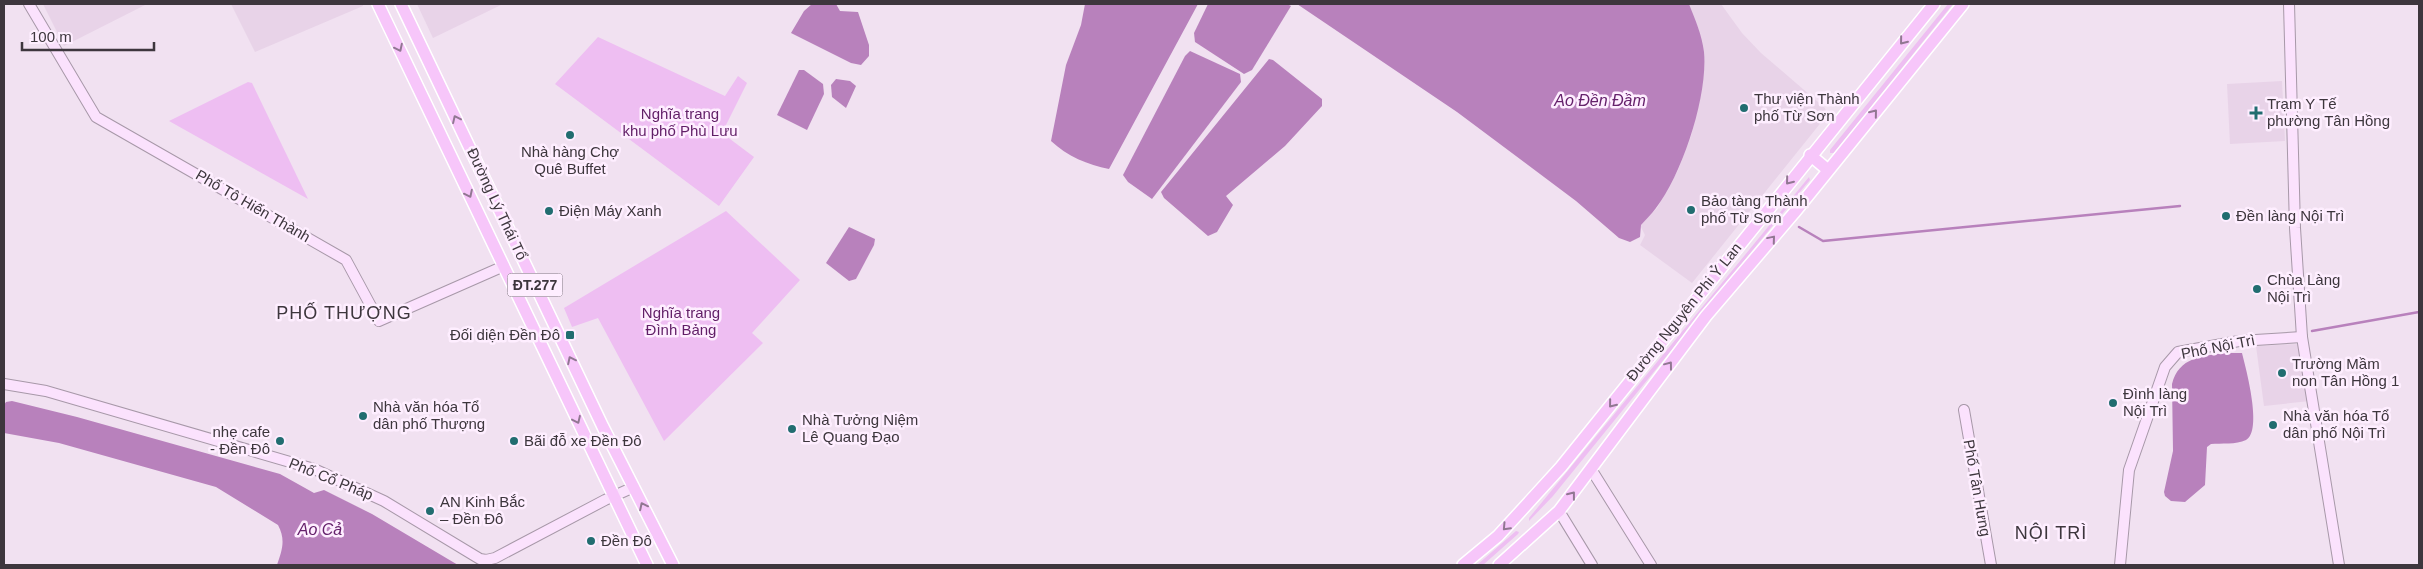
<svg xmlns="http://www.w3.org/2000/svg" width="2423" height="569" font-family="Helvetica,sans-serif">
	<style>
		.built { fill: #e8d3e8 }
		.green { fill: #eebef2 }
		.water { fill: #b881bc }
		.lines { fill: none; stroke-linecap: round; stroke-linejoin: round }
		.stream { stroke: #b881bc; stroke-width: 2.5 }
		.secondary-casing { stroke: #a798a8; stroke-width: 12 }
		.primary-casing { stroke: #fff; stroke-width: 14 }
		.secondary { stroke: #fbe2fd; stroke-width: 10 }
		.primary { stroke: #f7c6fa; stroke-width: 11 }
		.oneway { stroke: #917792 }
		.poi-dot { fill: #216d70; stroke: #feeeff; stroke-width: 2 }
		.labels { text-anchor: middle; stroke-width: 5; stroke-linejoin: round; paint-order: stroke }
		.shield { fill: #feeeff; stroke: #776d77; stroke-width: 1 }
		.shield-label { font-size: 14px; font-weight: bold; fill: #3d363d }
		.poi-label { font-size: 15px; fill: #3d363d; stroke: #feeeff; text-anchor: start }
		.park-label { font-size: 15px; fill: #611e67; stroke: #feeeff }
		.street-label { font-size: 15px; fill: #3d363d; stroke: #feeeff }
		.water-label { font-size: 16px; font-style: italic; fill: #65216b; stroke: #feeeff }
		.quarter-label { font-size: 18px; letter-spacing: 1px; fill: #3d363d; stroke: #feeeff }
	</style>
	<rect width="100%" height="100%" fill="#f1e1f1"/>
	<g class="built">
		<path d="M43 4H147L64 46Z"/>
		<path d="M231 4H363V6L255 52Z"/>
		<path d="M417 4H503L433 38Z"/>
		<path d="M1689 4H1721L1742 33 1761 53 1825 108 1827 115 1692 283 1640 245 1645 235 1640 225 1657 208 1678 170 1691 136 1700 98 1699 30Z"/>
		<path d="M2282 81 2285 141 2230 144 2227 84Z"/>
		<path d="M2299 344 2310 401 2264 406 2256 346Z"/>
	</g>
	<g class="green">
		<path d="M1948 4H1953L1834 153H1830V150Z"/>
		<path d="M598 37 725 96 738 76 747 83 722 133 754 157 719 206 555 84Z"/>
		<path d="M248 82 252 83 308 199 169 121Z"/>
		<path d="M1809 177 1810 180 1804 187 1553 496 1529 521V518Z"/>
		<path d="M726 211 800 280 752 333 763 343 664 441 598 318 572 327 564 308Z"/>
		<path d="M1516 531 1519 532 1518 534 1483 565H1477Z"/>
	</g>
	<g class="water">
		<path d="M812 4H836L840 11 858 12 869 45V56L861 65 851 63 791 33 804 11Z"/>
		<path d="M1085 4H1198L1109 169C1088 165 1067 156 1051 141L1066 65 1081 25Z"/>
		<path d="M1208 4H1287L1291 6 1252 70 1244 74 1195 42 1194 33Z"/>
		<path d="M1297 4H1689C1695 19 1702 35 1704 52 1708 95 1683 173 1656 208 1652 214 1646 219 1641 225L1640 237 1630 242 1619 238 1576 201 1457 112Z"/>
		<path d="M1190 51 1240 74 1241 82 1152 199 1128 182 1123 175 1185 56Z"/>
		<path d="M1269 59 1273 60 1322 99V106L1285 146 1226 196 1233 205 1217 232 1208 236 1164 198 1161 192Z"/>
		<path d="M799 70H804L823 84 824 94 807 130 777 115Z"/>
		<path d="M836 79 850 81 856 86 846 108 832 97 831 85Z"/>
		<path d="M849 227 875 239 874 245 856 279 849 281 826 263Z"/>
		<path d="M2226 353H2242C2246 369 2263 431 2246 440 2236 445 2221 443 2211 444L2207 447 2205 485 2185 502 2171 501 2165 496 2164 492 2173 451 2172 384C2179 357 2202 356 2226 353Z"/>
		<path d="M12 401 77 417 280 474 314 493 324 490 372 514 458 565H277C282 550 286 540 278 525L216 487 59 443 4 433V405L6 402Z"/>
	</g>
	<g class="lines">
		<g class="stream">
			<path d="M1799 227 1823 241 2180 206"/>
			<path d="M2312 331 2419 312"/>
		</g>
		<g class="secondary-casing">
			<g id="secondary">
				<path d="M29 4 96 117 346 260 379 321 504 266"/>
				<path d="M2289 4 2295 228 2302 337 2339 565"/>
				<path d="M4 384 46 391 314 469 384 501 480 559 486 560 495 558 605 500 634 487"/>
				<path d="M1964 410 1991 565"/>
				<path d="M1591 469 1651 565"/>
				<path d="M1559 511 1592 565"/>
				<path d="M2120 565 2129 470 2165 367 2178 352 2239 341 2302 337"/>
			</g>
		</g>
		<g class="primary-casing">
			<g id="primary">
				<path d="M378 4 647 565"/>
				<path d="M401 4 603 427 673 565"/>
				<path d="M1810 155 1828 170"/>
				<path d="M1463 565 1498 536 1561 467 1934 4"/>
				<path d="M1499 565 1559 511 1706 316 1794 213 1963 4"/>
			</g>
		</g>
		<use href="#secondary" class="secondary"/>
		<use href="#primary" class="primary"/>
	</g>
	<defs><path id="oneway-chevron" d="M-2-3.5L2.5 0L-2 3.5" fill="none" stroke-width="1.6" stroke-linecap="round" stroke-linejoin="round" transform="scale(1.25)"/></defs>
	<g class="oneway">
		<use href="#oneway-chevron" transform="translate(1903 41) rotate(129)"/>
		<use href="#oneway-chevron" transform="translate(399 48) rotate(64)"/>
		<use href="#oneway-chevron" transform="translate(1874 113) rotate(-51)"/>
		<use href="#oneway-chevron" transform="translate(456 119) rotate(-115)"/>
		<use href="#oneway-chevron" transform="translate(1789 181) rotate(129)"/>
		<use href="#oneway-chevron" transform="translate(469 194) rotate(64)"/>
		<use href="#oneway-chevron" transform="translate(1772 239) rotate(-50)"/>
		<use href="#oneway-chevron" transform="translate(571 360) rotate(-116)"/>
		<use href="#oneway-chevron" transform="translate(1669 365) rotate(-53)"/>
		<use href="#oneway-chevron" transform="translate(1612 404) rotate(129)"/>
		<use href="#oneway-chevron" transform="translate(577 420) rotate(65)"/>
		<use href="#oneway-chevron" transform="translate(1572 495) rotate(-52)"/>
		<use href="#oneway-chevron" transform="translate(643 506) rotate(-116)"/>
		<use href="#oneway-chevron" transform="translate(1506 527) rotate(133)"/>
	</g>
	<g class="poi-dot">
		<circle cx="1744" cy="108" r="5"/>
		<path d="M2253.5 105.5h5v5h5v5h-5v5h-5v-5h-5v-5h5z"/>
		<circle cx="570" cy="135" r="5"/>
		<circle cx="1691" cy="210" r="5"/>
		<circle cx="549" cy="211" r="5"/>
		<circle cx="2226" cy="216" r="5"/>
		<circle cx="2257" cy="289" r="5"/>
		<rect x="565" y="330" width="10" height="10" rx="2.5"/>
		<circle cx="2282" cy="373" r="5"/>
		<circle cx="2113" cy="403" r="5"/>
		<circle cx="363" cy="416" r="5"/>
		<circle cx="2273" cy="425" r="5"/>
		<circle cx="792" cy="429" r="5"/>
		<circle cx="280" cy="441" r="5"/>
		<circle cx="514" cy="441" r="5"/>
		<circle cx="430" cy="511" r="5"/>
		<circle cx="591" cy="541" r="5"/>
	</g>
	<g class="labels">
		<rect class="shield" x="507.5" y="273.5" width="55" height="23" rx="4"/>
		<g class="shield-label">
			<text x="535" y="290">ĐT.277</text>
		</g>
		<g class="poi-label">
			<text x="1754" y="104">Thư viện Thành<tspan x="1754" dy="17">phố Từ Sơn</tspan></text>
			<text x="2267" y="109">Trạm Y Tế<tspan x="2267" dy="17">phường Tân Hồng</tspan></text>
			<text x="570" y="157" text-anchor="middle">Nhà hàng Chợ<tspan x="570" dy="17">Quê Buffet</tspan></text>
			<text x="1701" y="206">Bảo tàng Thành<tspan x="1701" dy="17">phố Từ Sơn</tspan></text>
			<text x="559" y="216">Điện Máy Xanh</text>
			<text x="2236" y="221">Đền làng Nội Trì</text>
			<text x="2267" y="285">Chùa Làng<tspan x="2267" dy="17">Nội Trì</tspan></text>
			<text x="560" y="340" text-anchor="end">Đối diện Đền Đô</text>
			<text x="2292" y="369">Trường Mầm<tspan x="2292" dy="17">non Tân Hồng 1</tspan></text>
			<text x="2123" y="399">Đình làng<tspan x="2123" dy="17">Nội Trì</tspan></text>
			<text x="373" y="412">Nhà văn hóa Tổ<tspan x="373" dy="17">dân phố Thượng</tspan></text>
			<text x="2283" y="421">Nhà văn hóa Tổ<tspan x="2283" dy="17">dân phố Nội Trì</tspan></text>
			<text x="802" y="425">Nhà Tưởng Niệm<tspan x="802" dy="17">Lê Quang Đạo</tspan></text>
			<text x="270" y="437" text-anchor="end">nhẹ cafe<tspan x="270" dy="17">- Đền Đô</tspan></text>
			<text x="524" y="446">Bãi đỗ xe Đền Đô</text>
			<text x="440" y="507">AN Kinh Bắc<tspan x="440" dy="17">– Đền Đô</tspan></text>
			<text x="601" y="546">Đền Đô</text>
		</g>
		<g class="park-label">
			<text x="680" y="119">Nghĩa trang<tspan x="680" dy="17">khu phố Phù Lưu</tspan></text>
			<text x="681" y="318">Nghĩa trang<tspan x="681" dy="17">Đình Bảng</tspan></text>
		</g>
		<g class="street-label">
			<text transform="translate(497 204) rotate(65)" y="5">Đường Lý Thái Tổ</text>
			<text transform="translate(253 206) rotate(30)" y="5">Phố Tô Hiến Thành</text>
			<text transform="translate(1684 312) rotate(-51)" y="5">Đường Nguyên Phi Ỷ Lan</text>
			<text transform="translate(2218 347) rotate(-11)" y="5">Phố Nội Trì</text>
			<text transform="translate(331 479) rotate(22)" y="5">Phố Cổ Pháp</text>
			<text transform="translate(1977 488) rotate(80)" y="5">Phố Tân Hưng</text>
		</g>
		<g class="water-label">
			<text x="1600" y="106">Ao Đền Đầm</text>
			<text x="320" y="535">Ao Cả</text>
		</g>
		<g class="quarter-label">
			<text x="344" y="319">PHỐ THƯỢNG</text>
			<text x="2051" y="539">NỘI TRÌ</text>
		</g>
	</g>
	<rect width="2423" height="569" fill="none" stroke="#3d363d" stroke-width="10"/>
	<path d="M22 42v8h132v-8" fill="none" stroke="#3d363d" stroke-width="2.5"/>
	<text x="30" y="42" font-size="15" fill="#3d363d" stroke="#feeeff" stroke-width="4" paint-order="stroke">100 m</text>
</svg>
